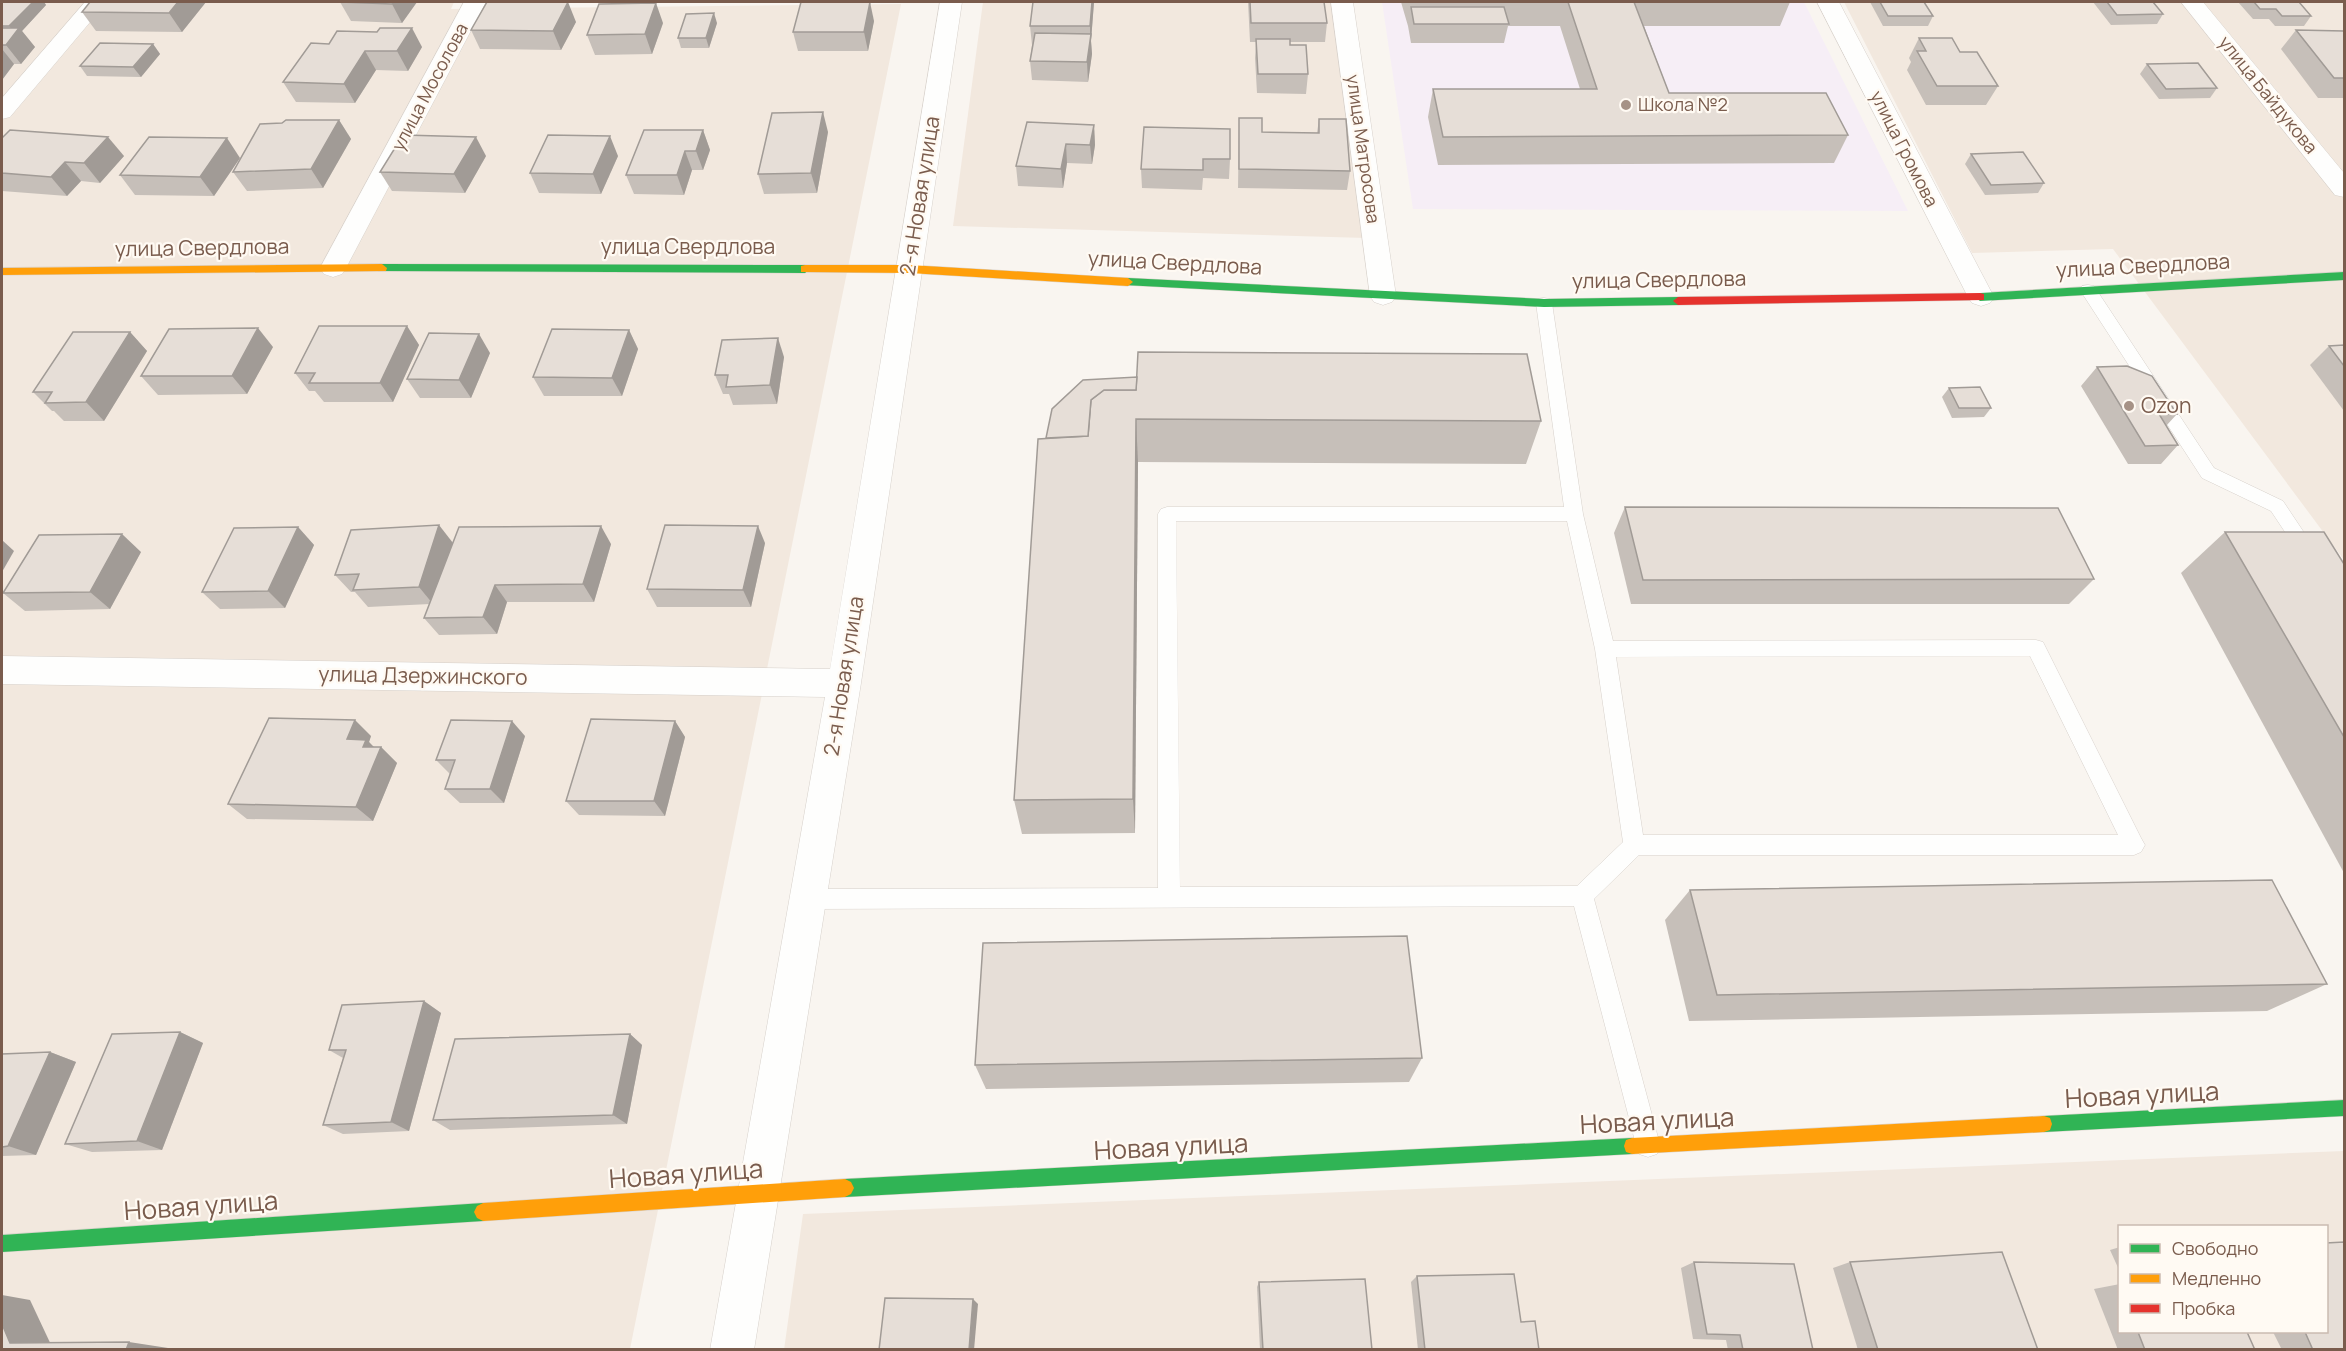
<svg xmlns="http://www.w3.org/2000/svg" width="2346" height="1351" font-family="Manrope,sans-serif">
	<style>
		.residential { fill: #f2e8de; fill-rule: evenodd }
		.education { fill: #f6eef6 }
		.lines { fill: none; stroke-linecap: round; stroke-linejoin: round }
		.lane-casing { stroke: #d7d1cb; stroke-width: 1 }
		.street-casing { stroke: #d7d1cb; stroke-width: 1 }
		.fast-casing { stroke: #d9d2cb; stroke-width: 1 }
		.slow-casing { stroke: #d9d2cb; stroke-width: 1 }
		.jam-casing { stroke: #d9d2cb; stroke-width: 1 }
		.lane { fill: #fefefd; fill-rule: evenodd }
		.street { fill: #fefefd; fill-rule: evenodd }
		.fast { fill: #30b455; fill-rule: evenodd }
		.slow { fill: #ff9f0a; fill-rule: evenodd }
		.jam { fill: #e5322d; fill-rule: evenodd }
		.wall { fill: #c6bfb9 }
		.shaded-wall { fill: #a19b96 }
		.building { fill: #e6ded7; stroke: #a19b96; stroke-width: 1.5 }
		.poi-dot { fill: #a69286; stroke: #fffaf3; stroke-width: 2 }
		.labels { text-anchor: middle; stroke-width: 4.5; stroke-linejoin: round; paint-order: stroke }
		.far-street-label { font-size: 18px; fill: #7a5c4d; stroke: #fffaf3 }
		.far-poi-label { font-size: 18px; fill: #7a5c4d; stroke: #fffaf3; text-anchor: start }
		.street-label { font-size: 21px; fill: #7a5c4d; stroke: #fffaf3 }
		.poi-label { font-size: 21px; fill: #7a5c4d; stroke: #fffaf3; text-anchor: start }
		.near-street-label { font-size: 26px; fill: #7a5c4d; stroke: #fffaf3 }
	</style>
	<rect width="100%" height="100%" fill="#f9f5f0"/>
	<g class="residential">
		<path d="M2 2H454L451 9 901 4 630 1349 2 1350Z"/>
		<path d="M983 2H1331L1366 238 953 226Z"/>
		<path d="M1844 2H2344V560L2113 249 1972 253Z"/>
		<path d="M2344 1151V1349L784 1350 803 1214ZM2120 1226H2326V1332H2120Z"/>
	</g>
	<path class="education" d="M1382 2H1804L1908 211 1413 209Z"/>
	<g class="lines">
		<g class="lane-casing">
			<g id="lane">
				<path d="M2088 285 2094 286 2214 468 2283 501 2315 549 2318 554 2315 559 2309 561 2303 559 2271 511 2202 478 2080 290 2082 286Z"/>
				<path d="M1544 298 1550 299 1552 303 1583 514 1613 641 2036 640 2043 642 2141 838 2145 845 2141 852 2134 855H1639L1594 899 1660 1145 1657 1154 1648 1157 1639 1154 1636 1145 1574 906 807 909 799 906 796 899 799 892 807 889 1158 888V514L1161 509 1167 507H1564L1536 303 1538 299ZM1176 521H1567L1595 649 1623 842 1577 886 1180 887ZM2030 656 2118 835H1643L1616 657Z"/>
			</g>
		</g>
		<g class="street-casing">
			<g id="street">
				<path d="M85 2H107L10 117 2 119V98Z"/>
				<path d="M464 2H486L346 268 342 274 333 277 324 274 320 268Z"/>
				<path d="M940 2H962L861 683 754 1350H710L825 697 2 684V656L830 669Z"/>
				<path d="M1331 2H1353L1396 296 1392 302 1383 305 1374 302 1370 296Z"/>
				<path d="M1817 2H1839L1994 297 1990 303 1981 306 1972 303 1968 297Z"/>
				<path d="M2181 2H2203L2344 173V197L2335 195Z"/>
			</g>
		</g>
		<g class="fast-casing">
			<g id="fast">
				<path d="M382 264 805 265 810 269 805 273 378 271V265Z"/>
				<path d="M2344 272V280L1980 301 1975 297 1980 293Z"/>
				<path d="M1128 278 1544 299 1678 297 1683 301 1678 305 1544 307 1124 285V279Z"/>
				<path d="M2344 1100V1116L2044 1132 2038 1130 2036 1124 2038 1118 2044 1116Z"/>
				<path d="M1632 1138 1638 1140 1640 1146 1638 1152 1632 1154 845 1197 839 1194 836 1188 839 1182 845 1179Z"/>
				<path d="M483 1203 489 1206 492 1212 489 1218 483 1221 2 1252V1235Z"/>
			</g>
		</g>
		<g class="slow-casing">
			<g id="slow">
				<path d="M382 264 387 268 386 271 2 275V268Z"/>
				<path d="M805 265H909L1128 278 1133 282 1128 286 909 273 801 272V266Z"/>
				<path d="M2044 1116 2050 1118 2052 1124 2050 1130 2044 1132 1632 1154 1626 1152 1624 1146 1626 1140 1632 1138Z"/>
				<path d="M845 1179 851 1182 854 1188 851 1194 845 1197 483 1221 477 1218 474 1212 477 1206 483 1203Z"/>
			</g>
		</g>
		<g class="jam-casing">
			<path id="jam" d="M1980 293 1984 294V300L1678 305 1673 301 1678 297Z"/>
		</g>
		<use href="#lane" class="lane"/>
		<use href="#street" class="street"/>
		<use href="#fast" class="fast"/>
		<use href="#slow" class="slow"/>
		<use href="#jam" class="jam"/>
	</g>
	<g class="wall">
		<path d="M2 2H44L46 5 22 31 35 47 21 64H14L2 80Z"/>
		<path d="M206 2 182 32 96 31 82 12Z"/>
		<path d="M340 2H417L402 23 351 21Z"/>
		<path d="M1033 2H1094L1091 41 1092 54 1088 82 1032 80 1030 61 1032 45 1030 26Z"/>
		<path d="M1248 2H1304L1327 23 1325 42H1290V45L1308 74 1306 94 1257 93 1255 58 1256 42H1250Z"/>
		<path d="M1401 2H1790L1780 26H1644L1669 93 1848 135 1834 163 1438 165 1428 117 1433 89H1580L1560 26H1508L1504 43H1411L1408 26Z"/>
		<path d="M1870 2H1924L1933 16 1928 26H1883Z"/>
		<path d="M2093 2H2153L2163 14 2157 24 2111 25Z"/>
		<path d="M2238 2H2299L2311 16 2304 26H2275L2269 19H2253Z"/>
		<path d="M874 21 868 51H798L793 32Z"/>
		<path d="M576 22 561 50 480 49 471 30Z"/>
		<path d="M663 23 652 54 595 55 587 35Z"/>
		<path d="M717 23 709 48H681L678 38Z"/>
		<path d="M2296 30 2344 32V98H2318L2281 49Z"/>
		<path d="M1919 38 1960 52 1998 86 1986 105H1926L1907 70 1911 62 1909 58Z"/>
		<path d="M153 44 160 54 141 77 87 76 80 66Z"/>
		<path d="M329 44 422 47 408 71 376 70 355 103 296 102 283 82Z"/>
		<path d="M2147 64 2217 88 2210 98 2159 99 2140 74Z"/>
		<path d="M1239 118 1262 132 1317 133 1319 119 1350 171 1347 190 1238 188Z"/>
		<path d="M339 120 351 139 323 188 247 191 233 172Z"/>
		<path d="M1094 125 1095 145 1092 164 1067 163 1063 188 1018 186 1016 166Z"/>
		<path d="M1144 127 1230 159 1229 179 1203 178 1202 190 1142 188 1141 169Z"/>
		<path d="M703 130 710 150 703 170H692L684 195 634 194 626 175Z"/>
		<path d="M828 132 817 193 764 194 758 174Z"/>
		<path d="M2 138 124 156 100 183 81 181 67 196 2 191Z"/>
		<path d="M1971 154 2044 183 2038 193 1985 195 1965 164Z"/>
		<path d="M486 156 465 193 392 191 380 172Z"/>
		<path d="M618 156 601 194 539 193 530 173Z"/>
		<path d="M240 158 214 196 135 195 120 175Z"/>
		<path d="M407 326 419 345 393 402H324L315 391H309L295 373Z"/>
		<path d="M629 330 638 349 622 396H544L533 377Z"/>
		<path d="M130 332 147 351 104 421H64L54 411H52L33 392Z"/>
		<path d="M2344 345V411L2310 365 2329 346Z"/>
		<path d="M273 347 247 394 158 395 141 376Z"/>
		<path d="M490 353 471 398H420L407 379Z"/>
		<path d="M784 357 777 404 733 405 729 394H723L715 375Z"/>
		<path d="M2097 367 2177 414 2166 426 2178 445 2161 464H2128L2081 386Z"/>
		<path d="M1137 377 1541 421 1526 464 1138 462 1135 833 1022 834 1014 800 1046 438Z"/>
		<path d="M1949 388 1991 408 1984 417 1952 418 1942 397Z"/>
		<path d="M1625 507 2094 579 2069 604H1631L1614 533Z"/>
		<path d="M298 527 314 545 285 608 220 609 202 592Z"/>
		<path d="M2225 532 2344 564V873L2181 573Z"/>
		<path d="M453 543 611 544 594 602H507L497 634 439 635 424 618 430 604 368 607 355 592H351L335 575Z"/>
		<path d="M765 543 751 607H657L647 589Z"/>
		<path d="M141 552 110 609 25 611 3 593Z"/>
		<path d="M675 721 685 737 665 816 579 815 566 801Z"/>
		<path d="M371 736 369 742 373 747H381L397 763 373 821 247 819 228 804Z"/>
		<path d="M525 736 504 803H460L445 789 450 774 436 760Z"/>
		<path d="M1690 890 2327 984 2267 1011 1689 1021 1665 920Z"/>
		<path d="M424 1001 441 1013 409 1131 343 1134 323 1125 343 1058 329 1050Z"/>
		<path d="M180 1032 203 1043 162 1150 92 1152 65 1144Z"/>
		<path d="M630 1034 642 1045 627 1124 450 1130 433 1120Z"/>
		<path d="M50 1052 76 1062 36 1155 2 1156V1054Z"/>
		<path d="M1422 1058 1409 1082 986 1089 975 1065Z"/>
		<path d="M2120 1247V1272L2110 1250Z"/>
		<path d="M1694 1262 1813 1350H1728L1726 1340 1693 1339 1681 1268Z"/>
		<path d="M1850 1262 2038 1350H1858L1833 1268Z"/>
		<path d="M1417 1276 1539 1350H1418L1411 1282Z"/>
		<path d="M1259 1282 1372 1350H1260L1257 1287Z"/>
		<path d="M2120 1284V1332H2247L2255 1350H2118L2094 1289Z"/>
		<path d="M2273 1332H2326L2344 1350H2282Z"/>
	</g>
	<g class="shaded-wall">
		<path d="M33 2H44L46 5 22 31 35 47 21 64 6 45 15 33 9 26Z"/>
		<path d="M178 2H206L182 32 169 13Z"/>
		<path d="M393 2H417L402 23 392 4Z"/>
		<path d="M568 2 576 22 561 50 553 31Z"/>
		<path d="M870 2 874 21 868 51 864 32Z"/>
		<path d="M1092 2H1094L1091 41 1092 54 1088 82 1087 62 1090 38V26Z"/>
		<path d="M656 3 663 23 652 54 645 34Z"/>
		<path d="M714 13 717 23 709 48 706 38Z"/>
		<path d="M412 28 422 47 408 71 397 51Z"/>
		<path d="M153 44 160 54 141 77 133 67Z"/>
		<path d="M2 49 14 64 2 80Z"/>
		<path d="M365 51 376 70 355 103 344 84Z"/>
		<path d="M823 112 828 132 817 193 811 173Z"/>
		<path d="M339 120 351 139 323 188 311 169Z"/>
		<path d="M1094 125 1095 145 1092 164 1090 145Z"/>
		<path d="M703 130 710 150 703 170 696 151Z"/>
		<path d="M610 136 618 156 601 194 593 174Z"/>
		<path d="M108 137 124 156 100 183 84 163Z"/>
		<path d="M476 137 486 156 465 193 454 174Z"/>
		<path d="M227 138 240 158 214 196 200 177Z"/>
		<path d="M1066 144 1067 163 1063 188 1061 169Z"/>
		<path d="M685 151 692 170 684 195 677 175Z"/>
		<path d="M65 162 81 181 67 196 51 177Z"/>
		<path d="M407 326 419 345 393 402 380 383Z"/>
		<path d="M258 328 273 347 247 394 232 376Z"/>
		<path d="M629 330 638 349 622 396 612 378Z"/>
		<path d="M130 332 147 351 104 421 86 402Z"/>
		<path d="M479 334 490 353 471 398 459 380Z"/>
		<path d="M778 338 784 357 777 404 770 385Z"/>
		<path d="M1136 419 1138 462 1135 833 1133 799Z"/>
		<path d="M439 525 453 543 433 604 419 587Z"/>
		<path d="M601 526 611 544 594 602 583 584Z"/>
		<path d="M758 526 765 543 751 607 743 590Z"/>
		<path d="M298 527 314 545 285 608 268 591Z"/>
		<path d="M122 534 141 552 110 609 90 592Z"/>
		<path d="M2 540 14 551 2 572Z"/>
		<path d="M495 585 507 602 497 634 483 617Z"/>
		<path d="M355 720 371 736 369 742 379 752 381 747 397 763 373 821 356 807 347 739Z"/>
		<path d="M512 721 525 736 504 803 490 789Z"/>
		<path d="M675 721 685 737 665 816 654 801Z"/>
		<path d="M424 1001 441 1013 409 1131 391 1122Z"/>
		<path d="M180 1032 203 1043 162 1150 137 1141Z"/>
		<path d="M630 1034 642 1045 627 1124 613 1115Z"/>
		<path d="M50 1052 76 1062 36 1155 8 1146Z"/>
		<path d="M2 1295 30 1300 53 1349 10 1343 2 1324Z"/>
		<path d="M973 1299 978 1304 974 1350H969Z"/>
		<path d="M129 1342 168 1348 167 1350H126Z"/>
	</g>
	<g class="building">
		<path d="M2 2H33L9 26H2Z"/>
		<path d="M90 2H178L169 13 82 12Z"/>
		<path d="M340 2H393L392 4Z"/>
		<path d="M487 2H568L553 31 471 30Z"/>
		<path d="M801 2H870L864 32H793Z"/>
		<path d="M1033 2H1092L1090 26H1030Z"/>
		<path d="M1250 2H1324L1327 23H1251Z"/>
		<path d="M1568 2H1634L1669 93H1826L1848 135 1443 137 1433 89H1597Z"/>
		<path d="M1880 2H1924L1933 16H1888Z"/>
		<path d="M2107 2H2153L2163 14 2117 15Z"/>
		<path d="M2254 2H2299L2311 16H2282L2276 9H2260Z"/>
		<path d="M656 3 645 34 587 35 599 4Z"/>
		<path d="M1411 7H1504L1509 24H1414Z"/>
		<path d="M714 13 706 38H678L686 14Z"/>
		<path d="M2 28H19L6 45H2Z"/>
		<path d="M380 28H412L397 51H365L344 84 283 82 311 43 329 44 337 31 377 32Z"/>
		<path d="M2296 30 2344 31V78H2334Z"/>
		<path d="M1035 33 1091 34 1087 62 1030 61Z"/>
		<path d="M1919 38H1952L1960 52H1977L1998 86H1937L1917 51H1926Z"/>
		<path d="M1256 39H1290V45H1306L1308 74H1258Z"/>
		<path d="M100 43 153 44 133 67 80 66Z"/>
		<path d="M2198 63 2217 88 2166 89 2147 64Z"/>
		<path d="M823 112 811 173 758 174 772 113Z"/>
		<path d="M1239 118H1262V132L1319 133V119H1346L1350 171 1239 169Z"/>
		<path d="M286 120H339L311 169 233 172 260 124 282 123Z"/>
		<path d="M1027 122 1094 125 1090 145 1066 144 1061 169 1016 166Z"/>
		<path d="M1144 127 1230 129V159H1203V170L1141 169Z"/>
		<path d="M10 130 108 137 84 163 65 162 51 177 2 173V138Z"/>
		<path d="M644 130H703L696 151H685L677 175H626Z"/>
		<path d="M403 135 476 137 454 174 380 172Z"/>
		<path d="M548 135 610 136 593 174 530 173Z"/>
		<path d="M149 137 227 138 200 177 120 175Z"/>
		<path d="M2023 152 2044 183 1991 185 1971 154Z"/>
		<path d="M319 326H407L380 383H309L315 373H295Z"/>
		<path d="M258 328 232 376H141L169 329Z"/>
		<path d="M552 329 629 330 612 378 533 377Z"/>
		<path d="M73 332H130L86 402 45 403 52 392H33Z"/>
		<path d="M429 333 479 334 459 380 407 379Z"/>
		<path d="M778 338 770 385 726 387 728 375H715L722 340Z"/>
		<path d="M2344 345V366L2329 346Z"/>
		<path d="M1138 352 1527 354 1541 421 1136 419 1133 799 1014 800 1038 439 1088 436 1091 400 1104 390H1136Z"/>
		<path d="M2127 366 2152 376 2177 414H2159L2178 445 2145 446 2097 367Z"/>
		<path d="M1137 377 1136 390H1104L1091 400 1088 436 1046 438 1052 409 1083 380Z"/>
		<path d="M1980 387 1991 408H1959L1949 388Z"/>
		<path d="M1625 507 2058 508 2094 579 1643 580Z"/>
		<path d="M439 525 419 587 353 590 359 574 335 575 351 530Z"/>
		<path d="M665 525 758 526 743 590 647 589Z"/>
		<path d="M601 526 583 584 495 585 483 617 424 618 459 527Z"/>
		<path d="M298 527 268 591 202 592 234 528Z"/>
		<path d="M2225 532H2324L2344 564V737Z"/>
		<path d="M122 534 90 592 3 593 39 535Z"/>
		<path d="M269 718 355 720 347 739 366 740 363 747H381L356 807 228 804Z"/>
		<path d="M591 719 675 721 654 801H566Z"/>
		<path d="M451 720 512 721 490 789H445L455 760H436Z"/>
		<path d="M2272 880 2327 984 1717 995 1690 890Z"/>
		<path d="M1407 936 1422 1058 975 1065 983 943Z"/>
		<path d="M424 1001 391 1122 323 1125 346 1050H329L342 1005Z"/>
		<path d="M180 1032 137 1141 65 1144 112 1034Z"/>
		<path d="M630 1034 613 1115 433 1120 455 1039Z"/>
		<path d="M50 1052 8 1146 2 1147V1054Z"/>
		<path d="M2344 1242V1350H2313L2305 1332H2326V1243Z"/>
		<path d="M2002 1252 2038 1350H1878L1850 1262Z"/>
		<path d="M1694 1262 1794 1264 1813 1350H1743L1740 1335 1707 1334Z"/>
		<path d="M1514 1274 1521 1322 1535 1321 1539 1350H1425L1417 1276Z"/>
		<path d="M1365 1279 1372 1350H1263L1259 1282Z"/>
		<path d="M885 1298 973 1299 969 1350H879Z"/>
		<path d="M2 1324 10 1343 129 1342 126 1350H2Z"/>
		<path d="M2138 1332H2247L2255 1350H2145Z"/>
	</g>
	<g class="poi-dot">
		<circle cx="1626" cy="105" r="6"/>
		<circle cx="2129" cy="406" r="6"/>
	</g>
	<g class="labels">
		<g class="far-street-label">
			<text transform="translate(430 87) rotate(-62)" y="6">улица Мосолова</text>
			<text transform="translate(2268 95) rotate(51)" y="6">улица Байдукова</text>
			<text transform="translate(1363 149) rotate(82)" y="6">улица Матросова</text>
			<text transform="translate(1904 149) rotate(63)" y="6">улица Громова</text>
		</g>
		<g class="far-poi-label">
			<text x="1638" y="111">Школа №2</text>
		</g>
		<g class="street-label">
			<text transform="translate(920 196) rotate(-81)" y="7">2-я Новая улица</text>
			<text x="688" y="254">улица Свердлова</text>
			<text transform="translate(202 248) rotate(-1)" y="7">улица Свердлова</text>
			<text transform="translate(1175 263) rotate(3)" y="7">улица Свердлова</text>
			<text transform="translate(2143 266) rotate(-3)" y="7">улица Свердлова</text>
			<text transform="translate(1659 280) rotate(-1)" y="7">улица Свердлова</text>
			<text transform="translate(423 676) rotate(1)" y="7">улица Дзержинского</text>
			<text transform="translate(844 676) rotate(-81)" y="7">2-я Новая улица</text>
		</g>
		<g class="poi-label">
			<text x="2141" y="413">Ozon</text>
		</g>
		<g class="near-street-label">
			<text transform="translate(2142 1095) rotate(-3)" y="9">Новая улица</text>
			<text transform="translate(1657 1121) rotate(-3)" y="9">Новая улица</text>
			<text transform="translate(1171 1147) rotate(-3)" y="9">Новая улица</text>
			<text transform="translate(686 1174) rotate(-4)" y="9">Новая улица</text>
			<text transform="translate(201 1206) rotate(-4)" y="9">Новая улица</text>
		</g>
	</g>
	<rect width="2346" height="1351" fill="none" stroke="#7a5c4d" stroke-width="6"/>
	<rect x="2118" y="1225" width="210" height="108" fill="#fffaf3" stroke="#cabbb1" stroke-width="1.5"/>
	<rect x="2130" y="1244" width="30" height="9" fill="#30b455" stroke="#cabbb1" stroke-width="1.5"/>
	<text x="2172" y="1255" font-size="18" fill="#7a5c4d">Свободно</text>
	<rect x="2130" y="1274" width="30" height="9" fill="#ff9f0a" stroke="#cabbb1" stroke-width="1.5"/>
	<text x="2172" y="1285" font-size="18" fill="#7a5c4d">Медленно</text>
	<rect x="2130" y="1304" width="30" height="9" fill="#e5322d" stroke="#cabbb1" stroke-width="1.5"/>
	<text x="2172" y="1315" font-size="18" fill="#7a5c4d">Пробка</text>
</svg>
